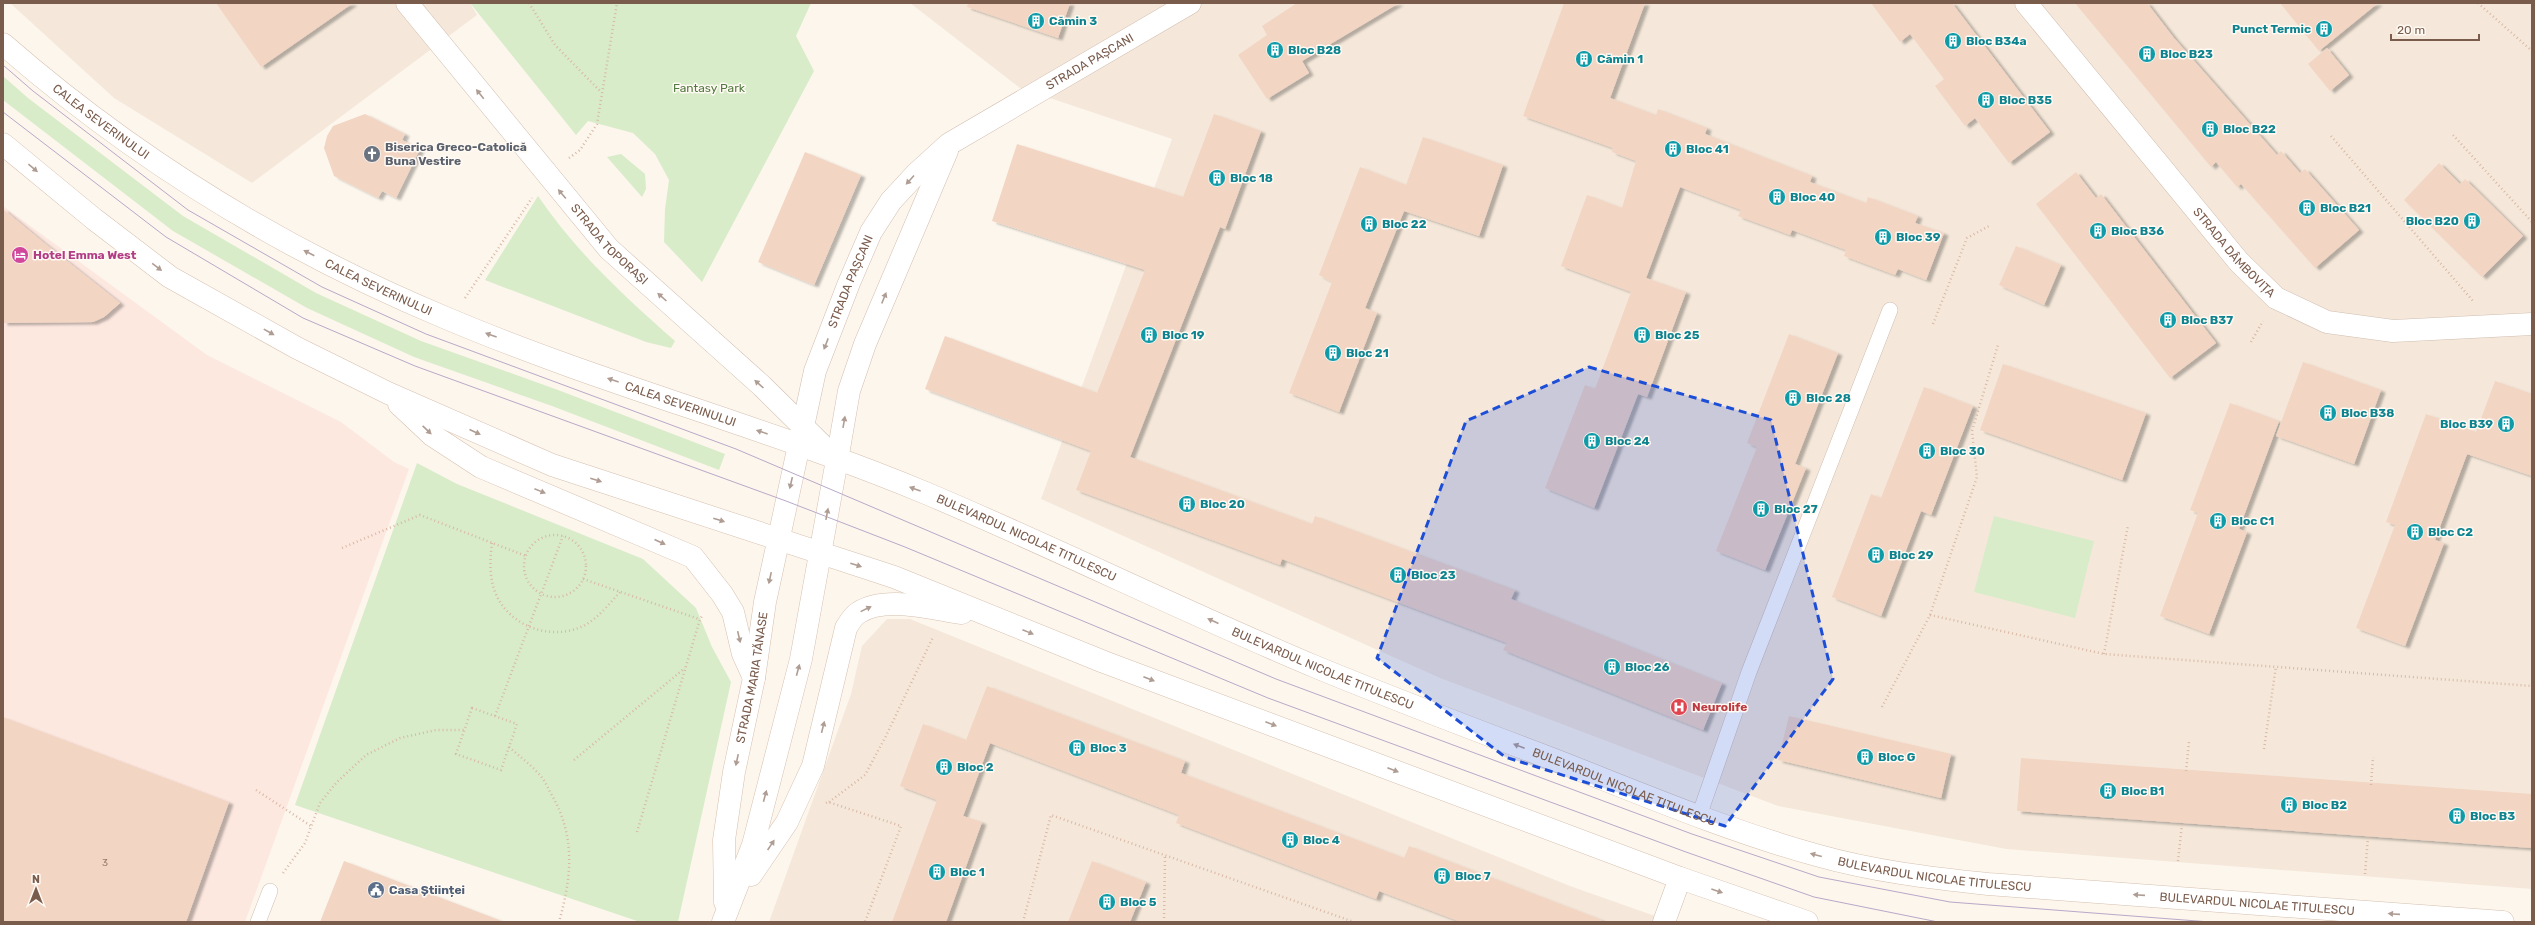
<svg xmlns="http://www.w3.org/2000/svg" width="2535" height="925" font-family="Rubik,sans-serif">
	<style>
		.residential { fill: #f5e8da }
		.commercial { fill: #fde8e0 }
		.green { fill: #d8ecc9 }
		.building { fill: #f3d5c3; filter: url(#shadow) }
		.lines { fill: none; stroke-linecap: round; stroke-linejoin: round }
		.service-casing { stroke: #d1beb0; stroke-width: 16 }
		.minor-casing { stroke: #d1beb0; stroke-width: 23 }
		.tertiary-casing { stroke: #d1beb0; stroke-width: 23 }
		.secondary-casing { stroke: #d6c0b0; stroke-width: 23 }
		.path { stroke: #d9b8a5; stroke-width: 2.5; stroke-dasharray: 1 3; stroke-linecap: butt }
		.service { stroke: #fff; stroke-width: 15 }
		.minor { stroke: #fff; stroke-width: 22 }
		.tertiary { stroke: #fff; stroke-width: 22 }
		.secondary { stroke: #fff; stroke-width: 22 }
		.tram { stroke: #b9a8c9; stroke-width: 1 }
		.oneway { fill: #af9d94 }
		.marked { fill: #1d4ed8; fill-opacity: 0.2; stroke: #1d4ed8; stroke-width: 3; stroke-dasharray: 8 5; stroke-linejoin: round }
		.labels { text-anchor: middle; stroke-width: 3; stroke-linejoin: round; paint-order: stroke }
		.number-label { font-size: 10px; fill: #987a6a }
		.culture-label { font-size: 12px; font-weight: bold; fill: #0d838f; stroke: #fffaf3; text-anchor: start }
		.street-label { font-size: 12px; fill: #7a5c4d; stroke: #fffaf3 }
		.park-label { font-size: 12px; fill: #537a41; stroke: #fffaf3 }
		.worship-label { font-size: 12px; font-weight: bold; fill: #5b616d; stroke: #fffaf3; text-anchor: start }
		.hotel-label { font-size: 12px; font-weight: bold; fill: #b23c85; stroke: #fffaf3; text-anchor: start }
		.health-label { font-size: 12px; font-weight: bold; fill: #be3a42; stroke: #fffaf3; text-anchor: start }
		.service-label { font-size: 12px; font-weight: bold; fill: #4e5e75; stroke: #fffaf3; text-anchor: start }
	</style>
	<defs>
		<filter id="shadow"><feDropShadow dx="4.5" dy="2.5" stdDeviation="1" flood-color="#0004"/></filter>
	</defs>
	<rect width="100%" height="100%" fill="#fdf6ec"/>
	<g class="residential">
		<path d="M10 3H470L477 15 252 183 114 98Z"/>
		<path d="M910 3H2532V889L2006 849 1778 806 1440 678 1041 499 1172 139 1020 88Z"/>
		<path d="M887 619H910L1570 886 1672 922H769L851 694 862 646Z"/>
	</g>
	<path class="commercial" d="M3 206 207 355 341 422 394 462 409 469 245 922H3Z"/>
	<g class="green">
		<path d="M470 3H811L796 36 814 71 702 282 664 242 665 209 669 180 655 154 633 133 588 121 576 135Z"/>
		<path d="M3 76 28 98 183 216 316 293 421 341 558 390 725 454 719 470 552 406 414 357 307 308 173 231 3 100Z"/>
		<path d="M621 154 645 174 646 189 642 197 607 157Z"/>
		<path d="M538 196C576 252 624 296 675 341L671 348 646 342 485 280Z"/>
		<path d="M417 463 457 484 643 559 696 608 712 647 731 682 678 922H640L295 805Z"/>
		<path d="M1994 516 2094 541 2075 618 1974 592Z"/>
	</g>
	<g class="building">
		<path d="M216 3H353L261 67Z"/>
		<path d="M968 3H1070L1058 38 967 7Z"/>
		<path d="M1297 3H1399L1302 61 1309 73 1267 99 1238 55 1267 35 1262 26Z"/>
		<path d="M1564 3H1645L1610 98 1656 115 1658 109 1707 128 1705 134 1812 176 1810 182 1866 203 1868 197 1918 216 1915 223 1944 233 1926 280 1898 269 1895 275 1844 256 1846 250 1792 230 1790 235 1738 216 1741 210 1680 187 1646 278 1686 292 1647 397 1638 394 1594 508 1545 488 1585 385 1595 389 1631 292 1561 266 1587 195 1622 208 1636 161 1612 152 1613 148 1523 116Z"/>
		<path d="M1871 3H1952L2050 132 2009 163 1975 118 1965 126 1935 86 1944 79 1910 34 1900 42Z"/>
		<path d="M2075 3H2147L2174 38 2277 155 2281 151 2300 173 2305 169 2359 230 2315 268 2241 184 2237 187 2216 162 2211 167Z"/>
		<path d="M2280 3H2378L2319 51Z"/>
		<path d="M2327 48 2349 75 2330 91 2308 64Z"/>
		<path d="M365 114 405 134 402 140 420 149 396 198 382 191 378 198 334 176 324 148 327 136 333 126Z"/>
		<path d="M1214 114 1261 131 1225 229 1220 227 1130 457 1312 524 1315 516 1515 590 1511 599 1722 683 1703 730 1503 650 1507 643 1282 559 1280 565 1076 490 1091 451 925 389 945 336 1097 393 1145 270 992 221 1017 144 1183 197Z"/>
		<path d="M1423 137 1503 165 1479 236 1404 211 1365 308 1377 313 1339 412 1289 393 1332 282 1319 275 1360 167 1406 185Z"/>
		<path d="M805 152 861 175 814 285 758 262Z"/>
		<path d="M2439 163 2460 184 2465 179 2523 236 2482 277 2404 200Z"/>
		<path d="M2076 172 2096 198 2101 194 2216 343 2170 378 2036 204Z"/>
		<path d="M3 209 43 242 120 303 104 317 93 322 3 323Z"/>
		<path d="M2016 246 2061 265 2044 305 1999 285Z"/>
		<path d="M1789 334 1838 353 1795 464 1806 468 1765 570 1716 551 1757 447 1747 443Z"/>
		<path d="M2303 362 2381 390 2354 464 2276 436Z"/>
		<path d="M2003 364 2146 413 2122 480 1980 430Z"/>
		<path d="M2495 381 2532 394V476L2467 454 2435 540 2444 543 2405 646 2356 628 2395 525 2386 522 2426 414 2476 432Z"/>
		<path d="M1924 387 1973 406 1931 515 1921 511 1881 616 1832 597 1871 494 1881 498Z"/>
		<path d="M2230 403 2279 421 2239 529 2247 532 2209 634 2160 616 2198 513 2190 510Z"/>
		<path d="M987 686 1185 761 1181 773 1404 858 1409 846 1602 920 1601 922H1461L1379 891 1376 899 1176 823 1179 815 990 743 963 816 982 822 946 922H892L937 800 900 786 923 724 966 740Z"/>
		<path d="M1789 716 1951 754 1941 798 1778 760Z"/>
		<path d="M3 717 229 802 186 922H3Z"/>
		<path d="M2021 758 2532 794V848L2017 811Z"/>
		<path d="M344 861 499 920 498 922H320Z"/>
		<path d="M1092 861 1146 882 1130 922H1068Z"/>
	</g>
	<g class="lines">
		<g class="service-casing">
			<g id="service">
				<path d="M1699 816 1749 672 1890 310"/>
				<path d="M258 922 270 891"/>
			</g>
		</g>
		<g class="minor-casing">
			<g id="minor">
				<path id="s1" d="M407 3 609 249 762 386 837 460"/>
				<path id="s2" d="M2026 3 2239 262 2276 298 2327 322 2393 331 2532 324"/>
				<path d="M1664 922 1680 878"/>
			</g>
		</g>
		<g class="tertiary-casing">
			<g id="tertiary">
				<path id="s3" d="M799 445 815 371 849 283 871 232 891 201 916 174 949 144 1190 3"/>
				<path d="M837 460 849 391 865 344 947 151"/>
			</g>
		</g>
		<g class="secondary-casing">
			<g id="secondary">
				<path id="s4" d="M3 44C135 159 285 251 446 318 604 385 770 428 928 494 1058 549 1185 612 1316 667 1396 700 1478 731 1560 762 1644 795 1729 831 1816 855 1872 871 1930 878 1988 884L2503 922"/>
				<path d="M3 144 94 219 170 277 297 348 388 393 552 465 894 577 1104 662 1680 878 1807 922"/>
				<path d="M399 404 432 435 481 467 693 557 722 594 733 612 743 654 754 678"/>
				<path d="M751 875 787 822 813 766 846 628C849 623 853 616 858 613 885 595 931 609 962 613"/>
				<path id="s5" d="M725 902 724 840 734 772 754 678 765 602 799 445"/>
				<path d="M723 922 753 845 801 659 837 460"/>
			</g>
		</g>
		<g class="path">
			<path d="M529 3 555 45 601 92"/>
			<path d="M2478 3 2532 51"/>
			<path d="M2453 135 2532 222"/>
			<path d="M2331 136 2473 301"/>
			<path d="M569 158 580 150 597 124 617 3"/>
			<path d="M465 298 532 198"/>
			<path d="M1933 324 1967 238 1989 226"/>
			<path d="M2251 342 2263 321"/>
			<circle cx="555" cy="566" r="31"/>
			<path d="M492 543C490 559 489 576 495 592 508 625 548 641 581 627 597 620 609 604 620 592"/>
			<path d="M342 548 420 515 526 556"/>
			<path d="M583 579 699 619"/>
			<path d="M1930 615 2104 654 2532 686"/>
			<path d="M2104 654 2128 525"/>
			<path d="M1882 707 1930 615 1977 477 1972 431 1998 345"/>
			<path d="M472 708 517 724 501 770 456 754Z"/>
			<path d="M495 716 563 536"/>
			<path d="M509 747C519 756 530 764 539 774 544 779 547 786 550 792 576 835 572 876 559 922"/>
			<path d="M2264 749 2276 666"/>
			<path d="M574 760 685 668"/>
			<path d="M2186 771 2189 742"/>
			<path d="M2371 785 2373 757"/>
			<path d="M256 790 311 826"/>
			<path d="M829 802 865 775 886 736 933 637"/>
			<path d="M826 803 828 802 901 826 865 922"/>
			<path d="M637 832 700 619 703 615"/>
			<path d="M2178 861 2182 824"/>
			<path d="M283 873 305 843 320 803 336 783 366 755 400 738 436 730H464"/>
			<path d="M2365 874 2368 837"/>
			<path d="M1023 922 1051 815 1354 922"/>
			<path d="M1164 922 1165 855"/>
		</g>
		<use href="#service" class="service"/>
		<use href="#minor" class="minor"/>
		<use href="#tertiary" class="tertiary"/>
		<use href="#secondary" class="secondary"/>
		<g class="tram">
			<path d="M3 65 33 91 188 210 322 287 426 334 736 449 1276 679 1692 834 1819 877 1950 902 2210 922"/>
			<path d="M3 112 166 237 303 318 415 366 786 501 905 547 1268 698 1686 852 1814 897 1938 922"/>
		</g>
	</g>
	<defs><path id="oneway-solid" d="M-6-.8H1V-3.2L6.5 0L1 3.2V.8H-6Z"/></defs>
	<g class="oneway">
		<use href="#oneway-solid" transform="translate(480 94) rotate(-129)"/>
		<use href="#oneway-solid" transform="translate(33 168) rotate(40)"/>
		<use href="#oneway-solid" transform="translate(910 180) rotate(132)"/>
		<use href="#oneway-solid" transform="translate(562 194) rotate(-130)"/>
		<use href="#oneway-solid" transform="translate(309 253) rotate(-153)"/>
		<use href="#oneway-solid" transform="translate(157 267) rotate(37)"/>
		<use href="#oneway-solid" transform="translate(662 297) rotate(-138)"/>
		<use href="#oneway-solid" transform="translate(884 298) rotate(-68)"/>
		<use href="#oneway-solid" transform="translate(269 332) rotate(29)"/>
		<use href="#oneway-solid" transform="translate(491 335) rotate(-160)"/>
		<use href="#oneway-solid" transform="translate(826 344) rotate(111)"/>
		<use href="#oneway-solid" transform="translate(613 380) rotate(-161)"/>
		<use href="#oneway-solid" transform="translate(759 384) rotate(-138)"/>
		<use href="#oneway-solid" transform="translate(844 422) rotate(-80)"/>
		<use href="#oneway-solid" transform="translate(427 430) rotate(43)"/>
		<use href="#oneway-solid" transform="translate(475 432) rotate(24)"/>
		<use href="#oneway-solid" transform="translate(762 432) rotate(-161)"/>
		<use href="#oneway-solid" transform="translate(596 480) rotate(18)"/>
		<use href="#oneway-solid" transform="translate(791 483) rotate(103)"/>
		<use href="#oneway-solid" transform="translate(915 489) rotate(-160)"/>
		<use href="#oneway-solid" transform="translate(540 491) rotate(22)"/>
		<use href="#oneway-solid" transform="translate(827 514) rotate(-79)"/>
		<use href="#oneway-solid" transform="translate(719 520) rotate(18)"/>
		<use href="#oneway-solid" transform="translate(660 542) rotate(24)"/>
		<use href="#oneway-solid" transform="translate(856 565) rotate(18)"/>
		<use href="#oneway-solid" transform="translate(770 578) rotate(102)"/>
		<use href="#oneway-solid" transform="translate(866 609) rotate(-26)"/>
		<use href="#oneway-solid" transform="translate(1213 621) rotate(-156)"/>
		<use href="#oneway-solid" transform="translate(1028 632) rotate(22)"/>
		<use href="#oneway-solid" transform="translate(739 637) rotate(77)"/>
		<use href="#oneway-solid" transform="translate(798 670) rotate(-75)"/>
		<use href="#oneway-solid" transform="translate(1149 679) rotate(21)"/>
		<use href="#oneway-solid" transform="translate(1271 724) rotate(21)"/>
		<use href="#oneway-solid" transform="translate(823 727) rotate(-76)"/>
		<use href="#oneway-solid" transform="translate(1519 746) rotate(-159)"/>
		<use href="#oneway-solid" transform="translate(737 760) rotate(102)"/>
		<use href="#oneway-solid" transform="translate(1393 770) rotate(21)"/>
		<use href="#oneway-solid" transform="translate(765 796) rotate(-75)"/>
		<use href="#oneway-solid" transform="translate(771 845) rotate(-56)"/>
		<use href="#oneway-solid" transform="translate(1816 855) rotate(-165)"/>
		<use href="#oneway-solid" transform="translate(1717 891) rotate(19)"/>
		<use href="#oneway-solid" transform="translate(2139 895) rotate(-176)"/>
		<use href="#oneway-solid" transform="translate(2394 914) rotate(-176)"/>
	</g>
	<path class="marked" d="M1589 367 1771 420 1833 679 1725 826 1505 757 1377 658 1466 421Z"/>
	<defs>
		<g id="building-disc" transform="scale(0.9)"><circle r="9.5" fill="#0f9aa8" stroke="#fffaf3"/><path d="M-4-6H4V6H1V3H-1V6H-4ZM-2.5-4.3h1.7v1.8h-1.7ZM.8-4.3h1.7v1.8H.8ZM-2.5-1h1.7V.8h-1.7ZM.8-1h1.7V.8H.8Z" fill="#fff"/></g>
		<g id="church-disc" transform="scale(0.9)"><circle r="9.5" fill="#6b7280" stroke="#fffaf3"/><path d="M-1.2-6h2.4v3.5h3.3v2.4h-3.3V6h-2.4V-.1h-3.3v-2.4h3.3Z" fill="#fff"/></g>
		<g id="hotel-disc" transform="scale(0.9)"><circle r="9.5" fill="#d1479c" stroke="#fffaf3"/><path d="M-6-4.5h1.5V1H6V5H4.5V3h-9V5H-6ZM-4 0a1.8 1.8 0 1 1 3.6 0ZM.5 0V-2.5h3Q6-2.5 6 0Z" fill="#fff"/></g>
		<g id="hospital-disc" transform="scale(0.9)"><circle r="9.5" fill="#e0444e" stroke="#fffaf3"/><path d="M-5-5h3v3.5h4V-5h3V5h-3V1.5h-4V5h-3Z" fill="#fff"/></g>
		<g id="civic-disc" transform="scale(0.9)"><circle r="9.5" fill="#5c6f8a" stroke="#fffaf3"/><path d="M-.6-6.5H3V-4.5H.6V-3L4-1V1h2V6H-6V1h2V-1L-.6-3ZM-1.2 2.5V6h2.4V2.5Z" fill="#fff"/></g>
	</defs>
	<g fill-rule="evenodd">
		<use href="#building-disc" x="1036" y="21"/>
		<use href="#building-disc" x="2324" y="29"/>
		<use href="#building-disc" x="1953" y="41"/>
		<use href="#building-disc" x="1275" y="50"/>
		<use href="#building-disc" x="2147" y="54"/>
		<use href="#building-disc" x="1584" y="59"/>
		<use href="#building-disc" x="1986" y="100"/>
		<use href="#building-disc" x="2210" y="129"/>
		<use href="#building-disc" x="1673" y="149"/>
		<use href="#church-disc" x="372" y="154"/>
		<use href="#building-disc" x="1217" y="178"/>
		<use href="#building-disc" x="1777" y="197"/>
		<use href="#building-disc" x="2307" y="208"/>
		<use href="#building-disc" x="2472" y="221"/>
		<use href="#building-disc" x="1369" y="224"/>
		<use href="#building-disc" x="2098" y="231"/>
		<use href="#building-disc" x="1883" y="237"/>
		<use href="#hotel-disc" x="20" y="255"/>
		<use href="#building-disc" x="2168" y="320"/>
		<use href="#building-disc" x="1149" y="335"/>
		<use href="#building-disc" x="1642" y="335"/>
		<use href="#building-disc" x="1333" y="353"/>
		<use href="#building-disc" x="1793" y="398"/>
		<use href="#building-disc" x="2328" y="413"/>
		<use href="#building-disc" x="2506" y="424"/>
		<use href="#building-disc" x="1592" y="441"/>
		<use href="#building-disc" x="1927" y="451"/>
		<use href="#building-disc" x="1187" y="504"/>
		<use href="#building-disc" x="1761" y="509"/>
		<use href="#building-disc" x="2218" y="521"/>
		<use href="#building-disc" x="2415" y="532"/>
		<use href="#building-disc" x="1876" y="555"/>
		<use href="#building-disc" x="1398" y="575"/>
		<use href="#building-disc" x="1612" y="667"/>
		<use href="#hospital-disc" x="1679" y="707"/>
		<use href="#building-disc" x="1077" y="748"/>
		<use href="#building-disc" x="1865" y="757"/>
		<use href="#building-disc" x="944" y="767"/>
		<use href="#building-disc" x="2108" y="791"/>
		<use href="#building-disc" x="2289" y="805"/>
		<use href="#building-disc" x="2457" y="816"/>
		<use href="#building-disc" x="1290" y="840"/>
		<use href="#building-disc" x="937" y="872"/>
		<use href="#building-disc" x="1442" y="876"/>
		<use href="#civic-disc" x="376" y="890"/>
		<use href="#building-disc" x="1107" y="902"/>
	</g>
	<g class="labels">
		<g class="number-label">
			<text x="105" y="866">3</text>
		</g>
		<g class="culture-label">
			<text x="1049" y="25">Cămin 3</text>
			<text x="2311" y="33" text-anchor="end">Punct Termic</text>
			<text x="1966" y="45">Bloc B34a</text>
			<text x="1288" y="54">Bloc B28</text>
			<text x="2160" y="58">Bloc B23</text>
			<text x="1597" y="63">Cămin 1</text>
			<text x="1999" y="104">Bloc B35</text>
			<text x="2223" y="133">Bloc B22</text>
			<text x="1686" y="153">Bloc 41</text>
			<text x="1230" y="182">Bloc 18</text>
			<text x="1790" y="201">Bloc 40</text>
			<text x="2320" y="212">Bloc B21</text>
			<text x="2459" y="225" text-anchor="end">Bloc B20</text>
			<text x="1382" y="228">Bloc 22</text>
			<text x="2111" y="235">Bloc B36</text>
			<text x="1896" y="241">Bloc 39</text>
			<text x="2181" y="324">Bloc B37</text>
			<text x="1162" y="339">Bloc 19</text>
			<text x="1655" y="339">Bloc 25</text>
			<text x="1346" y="357">Bloc 21</text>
			<text x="1806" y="402">Bloc 28</text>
			<text x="2341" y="417">Bloc B38</text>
			<text x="2493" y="428" text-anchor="end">Bloc B39</text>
			<text x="1605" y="445">Bloc 24</text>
			<text x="1940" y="455">Bloc 30</text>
			<text x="1200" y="508">Bloc 20</text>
			<text x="1774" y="513">Bloc 27</text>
			<text x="2231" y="525">Bloc C1</text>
			<text x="2428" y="536">Bloc C2</text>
			<text x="1889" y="559">Bloc 29</text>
			<text x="1411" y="579">Bloc 23</text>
			<text x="1625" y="671">Bloc 26</text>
			<text x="1090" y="752">Bloc 3</text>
			<text x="1878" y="761">Bloc G</text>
			<text x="957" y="771">Bloc 2</text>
			<text x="2121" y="795">Bloc B1</text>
			<text x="2302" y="809">Bloc B2</text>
			<text x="2470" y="820">Bloc B3</text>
			<text x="1303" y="844">Bloc 4</text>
			<text x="950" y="876">Bloc 1</text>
			<text x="1455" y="880">Bloc 7</text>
			<text x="1120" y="906">Bloc 5</text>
		</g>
		<g class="street-label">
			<text dy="4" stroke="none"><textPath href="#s3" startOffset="507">STRADA PAȘCANI</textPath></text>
			<text dy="4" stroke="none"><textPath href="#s4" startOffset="125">CALEA SEVERINULUI</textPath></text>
			<text dy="4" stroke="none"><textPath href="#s1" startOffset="315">STRADA TOPORAȘI</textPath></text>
			<text dy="4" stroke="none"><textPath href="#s2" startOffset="325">STRADA DÂMBOVIȚA</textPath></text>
			<text dy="4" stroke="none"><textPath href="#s3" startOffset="172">STRADA PAȘCANI</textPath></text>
			<text dy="4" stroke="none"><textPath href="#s4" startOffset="449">CALEA SEVERINULUI</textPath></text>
			<text dy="4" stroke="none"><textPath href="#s4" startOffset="773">CALEA SEVERINULUI</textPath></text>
			<text dy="4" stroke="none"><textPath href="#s4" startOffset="1144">BULEVARDUL NICOLAE TITULESCU</textPath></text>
			<text dy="4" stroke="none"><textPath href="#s4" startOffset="1468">BULEVARDUL NICOLAE TITULESCU</textPath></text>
			<text dy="4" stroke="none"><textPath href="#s5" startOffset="227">STRADA MARIA TĂNASE</textPath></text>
			<text dy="4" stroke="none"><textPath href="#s4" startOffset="1792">BULEVARDUL NICOLAE TITULESCU</textPath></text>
			<text dy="4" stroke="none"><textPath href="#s4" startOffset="2116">BULEVARDUL NICOLAE TITULESCU</textPath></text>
			<text dy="4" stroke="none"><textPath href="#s4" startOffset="2440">BULEVARDUL NICOLAE TITULESCU</textPath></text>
		</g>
		<g class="park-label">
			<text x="709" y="92">Fantasy Park</text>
		</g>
		<g class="worship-label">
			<text x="385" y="151">Biserica Greco-Catolică<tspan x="385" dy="14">Buna Vestire</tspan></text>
		</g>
		<g class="hotel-label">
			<text x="33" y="259">Hotel Emma West</text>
		</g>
		<g class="health-label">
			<text x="1692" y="711">Neurolife</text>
		</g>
		<g class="service-label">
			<text x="389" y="894">Casa Științei</text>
		</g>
	</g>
	<rect width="2535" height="925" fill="none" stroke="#7a5c4d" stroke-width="8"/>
	<g transform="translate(36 889)" stroke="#fffaf3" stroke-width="3" paint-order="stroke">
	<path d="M0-3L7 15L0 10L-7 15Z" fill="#7a5c4d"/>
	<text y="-6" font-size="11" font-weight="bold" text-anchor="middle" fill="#7a5c4d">N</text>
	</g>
	<path d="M2391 34v6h88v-6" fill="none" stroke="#7a5c4d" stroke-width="2"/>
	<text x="2397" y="34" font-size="12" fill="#7a5c4d" stroke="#fffaf3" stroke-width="3" paint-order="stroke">20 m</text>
</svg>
